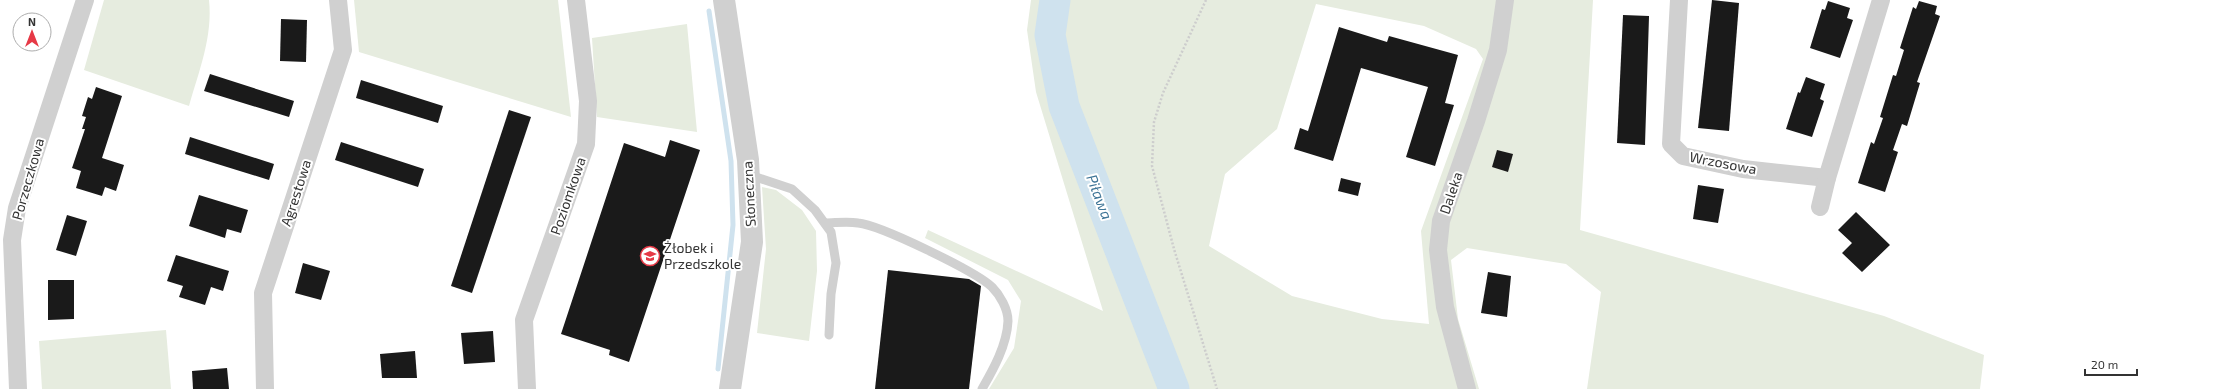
<svg xmlns="http://www.w3.org/2000/svg" width="2225" height="389" font-family="'Exo 2',sans-serif">
	<style>
		.green { fill: #e6ecdf; fill-rule: evenodd }
		.lines { fill: none; stroke-linecap: round; stroke-linejoin: round }
		.stream { stroke: #cfe2ee; stroke-width: 5 }
		.river { stroke: #cfe2ee; stroke-width: 31 }
		.building { fill: #1a1a1a }
		.path { stroke: #cdcdcd; stroke-width: 2.5; stroke-dasharray: 2 2; stroke-linecap: butt }
		.service { stroke: #d0d0d0; stroke-width: 9 }
		.minor { stroke: #d0d0d0; stroke-width: 18 }
		.tertiary { stroke: #d0d0d0; stroke-width: 22 }
		.labels { text-anchor: middle; stroke-width: 4; stroke-linejoin: round; paint-order: stroke }
		.street-label { font-size: 14px; fill: #333; stroke: #fff }
		.poi-label { font-size: 14px; fill: #333; stroke: #fff; text-anchor: start }
		.water-label { font-size: 15px; font-style: italic; fill: #3f7597; stroke: #fff }
	</style>
	<rect width="100%" height="100%" fill="#fff"/>
	<g class="green">
		<path d="M104 0H209C213 36 199 71 189 106L84 70Z"/>
		<path d="M354 0H558L571 117 359 52Z"/>
		<path d="M1031 0H1593L1580 230 1884 316 1984 355 1980 389H1587L1601 292 1566 264 1467 248 1451 260 1458 319 1479 389H989L1014 348 1021 301 1008 280 925 238 928 230 1103 311 1036 92 1027 30ZM1316 4 1424 26 1476 49 1483 59 1421 231 1429 324 1382 319 1292 296 1209 246 1225 174 1277 129Z"/>
		<path d="M687 24 697 132 597 117 592 38Z"/>
		<path d="M762 187 776 190 802 210 816 231 817 271 809 341 757 333 766 249Z"/>
		<path d="M166 330 171 389H42L39 341Z"/>
	</g>
	<g class="lines">
		<path class="stream" d="M709 11 731 161 733 225 718 369"/>
		<path class="river" d="M1055 0 1050 35 1064 106 1174 389"/>
	</g>
	<g class="building">
		<path d="M1712 0 1739 3 1729 131 1698 128Z"/>
		<path d="M1828 1 1850 8 1847 18 1853 20 1840 58 1810 48 1822 9 1825 10Z"/>
		<path d="M1919 1 1937 6 1935 14 1940 16 1917 82 1920 83 1907 126 1902 124 1893 150 1898 152 1885 192 1858 183 1871 142 1874 144 1883 118 1880 117 1893 75 1896 76 1904 50 1900 48 1913 7 1916 9Z"/>
		<path d="M1623 15 1649 16 1645 145 1617 143Z"/>
		<path d="M281 19 307 20 306 62 280 61Z"/>
		<path d="M1339 27 1387 42 1389 36 1458 55 1445 103 1454 105 1435 166 1406 157 1428 87 1361 68 1333 161 1294 149 1300 128 1308 131Z"/>
		<path d="M210 74 294 101 289 117 204 91Z"/>
		<path d="M1806 77 1825 84 1820 99 1824 101 1812 137 1786 129 1798 92 1800 93Z"/>
		<path d="M361 80 443 106 438 123 356 98Z"/>
		<path d="M96 87 122 96 102 158 124 165 116 191 105 187 102 196 76 188 81 171 72 168 85 129H82L86 117 82 116 88 97 92 99Z"/>
		<path d="M509 110 531 117 472 293 451 286Z"/>
		<path d="M190 137 274 164 269 180 185 154Z"/>
		<path d="M670 140 700 150 629 362 609 355 610 350 561 334 624 143 665 157Z"/>
		<path d="M341 142 424 169 418 187 335 160Z"/>
		<path d="M1497 150 1513 154 1508 172 1492 167Z"/>
		<path d="M1341 178 1361 183 1358 196 1338 191Z"/>
		<path d="M1698 185 1724 189 1718 223 1693 219Z"/>
		<path d="M199 195 248 210 241 233 227 229 225 238 189 226Z"/>
		<path d="M1856 212 1890 245 1862 272 1842 253 1852 243 1838 230Z"/>
		<path d="M67 215 87 221 76 256 56 250Z"/>
		<path d="M176 255 229 271 223 291 211 287 205 305 179 297 183 286 167 281Z"/>
		<path d="M303 263 330 271 321 300 295 293Z"/>
		<path d="M888 270 969 279 981 286 969 389H875Z"/>
		<path d="M1488 272 1511 276 1507 317 1481 313Z"/>
		<path d="M48 280H74V319L48 320Z"/>
		<path d="M493 331 495 362 464 364 461 333Z"/>
		<path d="M415 351 417 378H382L380 354Z"/>
		<path d="M227 368 229 389H193L192 371Z"/>
	</g>
	<g class="lines">
		<path class="path" d="M1206 0 1163 93 1154 122 1152 166 1174 249 1217 389"/>
		<g class="service">
			<path d="M750 175 792 189 815 210 831 232 836 263 831 294 829 335"/>
			<path d="M825 223C835 223 847 221 858 223 880 225 975 271 992 287 1000 295 1008 309 1008 321 1007 345 993 370 982 389"/>
		</g>
		<g class="minor">
			<path d="M1679 0 1671 144 1683 156 1743 169 1827 178"/>
			<path d="M1820 207 1827 178 1881 0"/>
			<path d="M18 389 12 240 17 208 85 0"/>
			<path d="M265 389 263 293 343 50 338 0"/>
			<path d="M527 389 524 320 586 144 588 101 576 0"/>
			<path d="M1467 389 1445 307 1438 250 1441 221 1476 121 1498 50 1505 0"/>
		</g>
		<path class="tertiary" d="M724 0 748 160 752 242 730 389"/>
	</g>
	<defs>
		<g id="school-ring" transform="scale(1)"><circle r="9.5" fill="#fff" stroke="#e63946" stroke-width="1.5"/><path d="M0-5L7-2L0 1L-7-2ZM-4 1L0 2.5L4 1V4Q0 6-4 4Z" fill="#e63946"/></g>
	</defs>
	<g fill-rule="evenodd">
		<use href="#school-ring" x="650" y="256"/>
	</g>
	<g class="labels">
		<g class="street-label">
			<text transform="translate(1723 163) rotate(11)" y="5">Wrzosowa</text>
			<text transform="translate(28 179) rotate(-74)" y="5">Porzeczkowa</text>
			<text transform="translate(296 193) rotate(-72)" y="5">Agrestowa</text>
			<text transform="translate(1451 193) rotate(-71)" y="5">Daleka</text>
			<text transform="translate(749 194) rotate(-93)" y="5">Słoneczna</text>
			<text transform="translate(568 196) rotate(-71)" y="5">Poziomkowa</text>
		</g>
		<g class="poi-label">
			<text x="664" y="253">Żłobek i<tspan x="664" dy="16">Przedszkole</tspan></text>
		</g>
		<g class="water-label">
			<text transform="translate(1099 197) rotate(69)" y="5">Piława</text>
		</g>
	</g>
	<g transform="translate(32 32)"><circle r="19" fill="#ffffff" stroke="#adadad"/>
	<path d="M0-3L7 15L0 10L-7 15Z" fill="#e63946"/>
	<text y="-6" font-size="11" font-weight="bold" text-anchor="middle" fill="#333333">N</text>
	</g>
	<path d="M2085 369v6h52v-6" fill="none" stroke="#333333" stroke-width="2"/>
	<text x="2091" y="369" font-size="12" fill="#333333" stroke="#ffffff" stroke-width="3" paint-order="stroke">20 m</text>
</svg>
